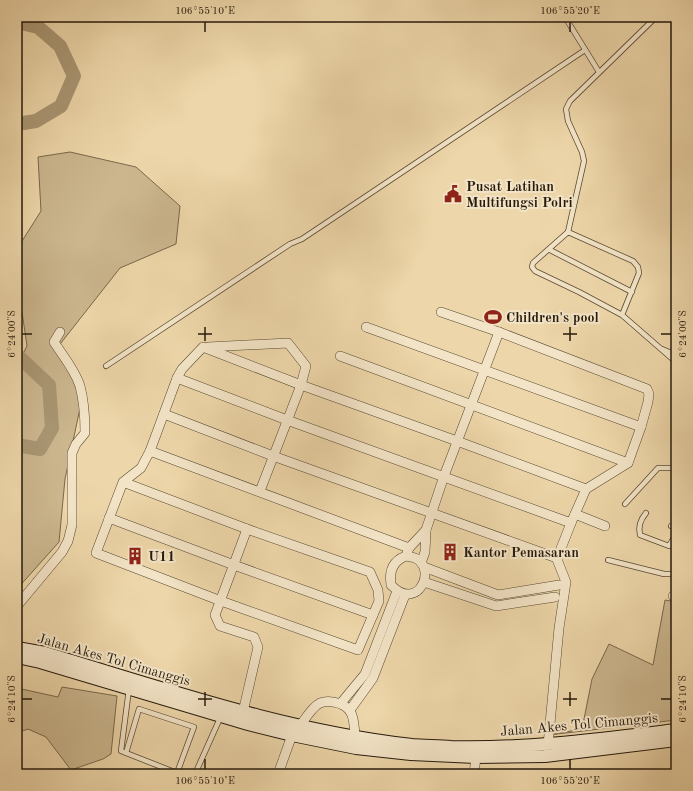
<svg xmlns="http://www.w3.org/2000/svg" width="693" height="791" font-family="'Old Standard TT',serif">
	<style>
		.green { fill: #cbb68e; stroke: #78684c }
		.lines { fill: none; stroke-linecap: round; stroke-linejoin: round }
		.river { stroke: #a99673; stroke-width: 14 }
		.service-casing { stroke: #584932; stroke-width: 6 }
		.minor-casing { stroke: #584932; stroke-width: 10 }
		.secondary-casing { stroke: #261a0b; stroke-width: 14 }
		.service { stroke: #f3e4c7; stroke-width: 4.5 }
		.minor { stroke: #f3e4c7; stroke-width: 9 }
		.secondary { stroke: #f3e4c7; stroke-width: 12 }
		.ticks { fill: none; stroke: #261a0b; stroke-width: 1.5 }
		.labels { text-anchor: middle; stroke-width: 4; stroke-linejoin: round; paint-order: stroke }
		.poi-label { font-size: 14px; font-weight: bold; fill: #261a0b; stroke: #f3e4c7; text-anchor: start }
		.street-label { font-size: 14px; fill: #261a0b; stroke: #f3e4c7 }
		.neatline { fill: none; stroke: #261a0b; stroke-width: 1.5 }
		.ticks-label { font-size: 10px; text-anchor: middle; fill: #261a0b }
	</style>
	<rect width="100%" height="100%" fill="#edd6a9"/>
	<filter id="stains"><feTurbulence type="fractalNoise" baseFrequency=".005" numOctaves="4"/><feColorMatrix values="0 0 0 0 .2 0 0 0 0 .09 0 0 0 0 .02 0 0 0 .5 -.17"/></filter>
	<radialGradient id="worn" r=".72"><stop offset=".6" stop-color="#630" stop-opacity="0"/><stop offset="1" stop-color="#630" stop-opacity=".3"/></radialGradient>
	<g class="green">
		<path d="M70 152 136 167 180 206 176 244 120 268 57 348 83 394 65 479 59 542 17 589V365L27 346 22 312 17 305V249L41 211 38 157Z"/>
		<path d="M665 600 676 602V720L549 735 582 729 592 679 609 644 653 665Z"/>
		<path d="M62 687 117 696 111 754 103 759 71 770 46 737 28 729 17 733V688L58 697Z"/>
	</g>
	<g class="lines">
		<g class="river">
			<path d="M17 22 38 27 60 46 74 76 61 106 36 121 17 124"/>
			<path d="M17 355 49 385 52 428 40 449 17 445"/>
		</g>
		<g class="service-casing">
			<g id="service">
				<path d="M565 17 599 72"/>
				<path d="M568 232 584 161 582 152 568 121 566 109 570 101 656 17"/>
				<path d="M550 250 632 292"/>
				<path d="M676 313 675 320 676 322"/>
				<path d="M622 315 639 273 638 267 633 261 568 232 533 263 532 267 535 271 579 292 622 315 676 362"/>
				<path d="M662 349 676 355"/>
				<path d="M106 366 290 244 302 239 585 50"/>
				<path d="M625 504 658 468H673L676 470"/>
				<path d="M646 513C640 520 638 527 640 535L669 546 676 534"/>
				<path d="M671 526 676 528"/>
				<path d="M608 560 664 574H675L676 573"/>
				<path d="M129 689 121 751 177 773 184 774"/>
				<path d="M126 753 139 709 194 727 177 773"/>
				<path d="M195 774 221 716"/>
			</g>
		</g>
		<g class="minor-casing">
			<g id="minor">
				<path d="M366 327 641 427"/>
				<path d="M208 347 288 343 306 366 301 385 260 491"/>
				<path d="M340 356 628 463"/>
				<path d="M177 378 287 420 571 523 586 489 628 463 641 427 648 402 649 394 647 389 499 332 441 312"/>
				<path d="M164 414 273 456 554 557 558 556 571 523"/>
				<path d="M150 451 409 548"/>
				<path d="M123 482 247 529 370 572 378 590 379 601 358 650 221 601 96 553 123 482 141 468 150 451 177 378 182 369 203 347 301 385 457 441 586 489"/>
				<path d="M575 514 605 526"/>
				<path d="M109 518 234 565 373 615"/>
				<path d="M406 556C409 557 413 557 415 558 438 568 418 613 391 585 389 572 392 561 406 556L409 548 426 530"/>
				<path d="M421 563 425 552 426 530 444 476 499 332"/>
				<path d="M424 567 498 595 559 585"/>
				<path d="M424 582 496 606 555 597"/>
				<path d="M673 596 676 597"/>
				<path d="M17 606 62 552 68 541 72 525V453L76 444 85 433C85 417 84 401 80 386 75 370 63 356 54 342L60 332"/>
				<path d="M341 703 365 674 397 591"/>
				<path d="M350 710 373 678 405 595"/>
				<path d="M243 712 258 647 254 637 220 626 215 615 247 529"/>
				<path d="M300 726C305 719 312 707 320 703 325 701 329 701 333 702 354 705 354 719 355 737"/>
				<path d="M548 745 559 628 566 582 556 557"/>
				<path d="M278 774 292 735"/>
				<path d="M474 774 476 757"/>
			</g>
		</g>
		<g class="secondary-casing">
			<g id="secondary">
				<path d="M17 648 45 653C166 689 286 731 412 745 424 746 438 746 451 747 526 749 601 739 676 730"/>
				<path d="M17 657 40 662 248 724 292 735 356 748 411 754 476 757 545 756 676 740"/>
			</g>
		</g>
		<use href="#service" class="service"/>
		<use href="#minor" class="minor"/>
		<use href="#secondary" class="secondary"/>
	</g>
	<path class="ticks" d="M205 22V32M570 22V32M205 327V341M570 327V341M22 334H32M198 334H212M563 334H577M661 334H671M205 692V706M570 692V706M22 699H32M198 699H212M563 699H577M661 699H671M205 759V769M570 759V769"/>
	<defs>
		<g id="civic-bare" transform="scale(1.38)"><path d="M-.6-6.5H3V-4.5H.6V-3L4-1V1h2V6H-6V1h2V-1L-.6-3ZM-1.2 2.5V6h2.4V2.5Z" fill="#8f2418" stroke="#f3e4c7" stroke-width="2.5" paint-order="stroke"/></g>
		<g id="stadium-bare" transform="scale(1.38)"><path d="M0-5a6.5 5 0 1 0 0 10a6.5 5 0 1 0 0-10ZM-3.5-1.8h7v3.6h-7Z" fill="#8f2418" stroke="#f3e4c7" stroke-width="2.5" paint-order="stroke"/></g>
		<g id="building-bare" transform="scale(1.38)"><path d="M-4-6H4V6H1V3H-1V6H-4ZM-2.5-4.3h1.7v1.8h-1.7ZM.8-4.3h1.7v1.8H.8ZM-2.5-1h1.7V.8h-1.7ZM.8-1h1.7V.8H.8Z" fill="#8f2418" stroke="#f3e4c7" stroke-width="2.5" paint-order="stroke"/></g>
	</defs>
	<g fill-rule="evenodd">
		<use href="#civic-bare" x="453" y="194"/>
		<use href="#stadium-bare" x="493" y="317"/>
		<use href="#building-bare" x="450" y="552"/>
		<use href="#building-bare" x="135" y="556"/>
	</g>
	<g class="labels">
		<g class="poi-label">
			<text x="466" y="191">Pusat Latihan<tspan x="466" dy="16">Multifungsi Polri</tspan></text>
			<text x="506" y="322">Children's pool</text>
			<text x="463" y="557">Kantor Pemasaran</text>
			<text x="148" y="561">U11</text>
		</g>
		<g class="street-label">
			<text transform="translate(114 659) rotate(16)" y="5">Jalan Akes Tol Cimanggis</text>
			<text transform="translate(579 724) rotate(-5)" y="5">Jalan Akes Tol Cimanggis</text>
		</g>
	</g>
	<rect width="693" height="791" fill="none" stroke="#edd6a9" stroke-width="44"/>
	<rect x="22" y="22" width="649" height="747" class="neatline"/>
	<g class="ticks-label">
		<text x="205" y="14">106°55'10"E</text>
		<text x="570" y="14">106°55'20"E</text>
		<text transform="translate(11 334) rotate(-90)" y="4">6°24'00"S</text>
		<text transform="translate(682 334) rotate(-90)" y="4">6°24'00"S</text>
		<text transform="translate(11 699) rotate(-90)" y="4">6°24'10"S</text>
		<text transform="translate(682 699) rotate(-90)" y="4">6°24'10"S</text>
		<text x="205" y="784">106°55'10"E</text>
		<text x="570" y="784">106°55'20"E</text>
	</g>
	<rect width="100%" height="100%" filter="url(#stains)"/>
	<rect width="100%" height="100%" fill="url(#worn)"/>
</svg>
